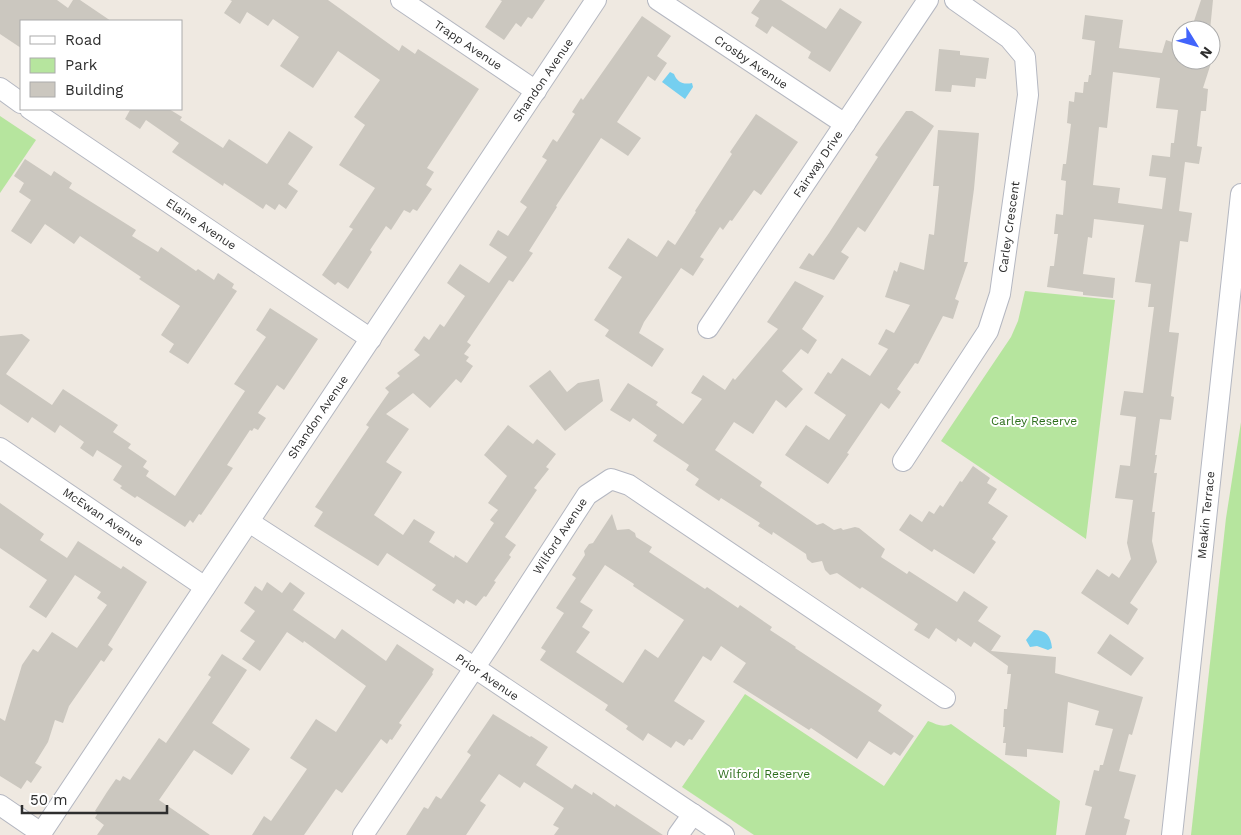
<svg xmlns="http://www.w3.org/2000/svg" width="1241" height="835" font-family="'Work Sans',sans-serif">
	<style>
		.green { fill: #b6e59e }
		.water { fill: #75cff0 }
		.building { fill: #cbc7bf; fill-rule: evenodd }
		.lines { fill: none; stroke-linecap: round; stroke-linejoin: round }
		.minor-casing { stroke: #b4b7c1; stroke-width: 22 }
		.minor { stroke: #fff; stroke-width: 20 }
		.labels { text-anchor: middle; stroke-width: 4; stroke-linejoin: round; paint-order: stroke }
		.street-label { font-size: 12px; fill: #2e2e2e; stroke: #fff }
		.park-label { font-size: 12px; fill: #2c6e1b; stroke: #fff }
	</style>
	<rect width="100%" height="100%" fill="#efe9e1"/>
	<g class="green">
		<path d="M0 116 36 140 0 193Z"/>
		<path d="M1025 291 1115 300 1086 539 941 441 1011 337 1018 321Z"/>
		<path d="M1241 422V835H1191L1226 518Z"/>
		<path d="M745 694 884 786 928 721C936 724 943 728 951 724L1060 801 1056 835H754L682 787Z"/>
	</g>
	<g class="water">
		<path d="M670 72 674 74C677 82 683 85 692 83L693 87 685 99 662 82Z"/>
		<path d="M1034 630C1046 630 1051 636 1052 648L1048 650 1037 646 1030 647 1026 640Z"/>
	</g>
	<g class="building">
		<path d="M0 0H57L68 8 73 0H80L111 21H21V48L0 34Z"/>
		<path d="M230 0H328L399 51 402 45 415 54 418 49 479 89 427 168 434 172 426 185 432 189 417 211 413 209 410 213 404 210 391 230 386 226 370 250 372 252 348 289 338 282 335 285 322 275 353 229 349 227 375 188 339 165 365 125 354 117 380 80 338 51 313 88 280 66 299 37 273 19 268 26 247 12 240 24 224 13 232 1Z"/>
		<path d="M500 0H545L532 19 528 17 521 27 516 23 504 40 485 27 502 1Z"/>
		<path d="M760 0H781L826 29 840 8 862 22 830 72 808 58 811 52 772 26 767 34 755 26 759 18 751 13Z"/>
		<path d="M1201 0H1213L1210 30H1191Z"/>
		<path d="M1085 15 1123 20 1119 48 1162 53 1166 40 1181 45V60H1212L1203 88 1208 89 1206 111H1201L1197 146 1202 147 1199 164 1185 162 1179 211 1192 213 1188 242 1180 241 1169 332 1179 333 1171 396 1174 397 1171 420 1160 419 1155 455H1157L1154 473H1157L1152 512H1155L1152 541 1157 562 1130 603 1138 609 1128 625 1081 593 1097 569 1109 577 1112 573 1119 578 1131 559 1127 543 1133 500 1115 498 1120 465 1130 466 1136 417 1120 415 1124 391 1143 393 1154 307H1148L1151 284 1135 282 1144 225 1094 219 1092 238 1088 237 1083 274 1115 278 1113 298 1083 295V292L1047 287 1050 266H1054L1058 234H1054L1056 214 1063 215 1066 181 1061 180 1063 164H1066L1071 124 1067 123 1069 101 1074 102 1075 92 1083 93 1084 82H1088L1089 75H1091L1095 41 1082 39ZM1113 72 1160 78 1156 108 1178 110 1174 143H1171L1170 157 1152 155 1149 176 1166 178 1162 209 1118 203 1120 188 1093 185 1099 127 1107 128Z"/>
		<path d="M642 16 671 36 657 56 667 63 655 81 648 76 617 122 641 138 628 156 601 138 556 206 557 207 529 251 533 253 513 282 509 280 467 342 471 345 464 354 469 357 466 361 473 366 461 383 456 379 430 408 413 393 386 414 409 429 386 462 402 472 374 515 403 535 414 519 435 532 429 542 454 558 455 555 467 563 494 523 490 520 498 510 488 503 507 476 484 455 508 425 533 444 537 439 556 454 546 467 549 469 534 488 537 490 505 537 516 545 509 555 511 557 494 581 496 582 486 597 484 596 476 606 466 600 464 604 457 599 454 604 432 590 436 585 387 553 378 566 314 526 323 512 315 507 369 427 366 425 389 392 385 388 400 376 397 373 420 355 414 350 424 336 429 340 440 324 444 327 465 296 447 283 460 264 489 283 507 257 489 245 498 230 508 236 527 207 520 202 547 160 542 157 553 139 557 142 575 114 572 112 581 98 583 100Z"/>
		<path d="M939 49 960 51V55L989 58 986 79 976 78 975 87 952 85 951 92 935 91Z"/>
		<path d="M128 109H169L182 117 180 120 223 148 229 139 267 164 289 131 313 147 288 184 298 191 286 209 279 204 275 210 266 204 263 209 224 183 223 186 172 152 179 143 146 120 140 129 125 119 130 110Z"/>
		<path d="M906 111H912L934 126 865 232 858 227 841 252 849 257 834 280 799 268 809 253 813 256 829 233 878 157 875 155Z"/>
		<path d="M756 114 798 142 761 195 754 190 732 221 730 220 723 230 720 227 700 257 704 259 693 276 681 268 644 322 639 333 664 349 652 367 605 336 609 330 594 320 622 277 608 268 628 238 657 257 668 240 675 245 696 212 695 211 732 154 730 152Z"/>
		<path d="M938 130 979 133 974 189 964 262H968L955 299 959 301 953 319 943 316 918 364 915 363 897 389 901 392 889 409 881 403 847 453 849 454 828 484 785 455 806 425 829 440 846 415 814 393 828 372 831 374 842 358 870 376 888 349 878 344 886 329 894 333 910 305 885 297 894 270 897 272 900 262 924 270 929 234 934 235 939 186H933Z"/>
		<path d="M25 159 51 176 54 171 72 183 69 188 136 230 132 236 158 252 161 247 196 271 198 269 214 280 218 273 234 284 232 288 237 291 188 364 169 352 174 344 161 335 180 306 139 279 141 277 80 236 74 244 45 224 31 244 11 231 31 200 19 192 24 183 14 176Z"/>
		<path d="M795 281 824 296 802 329 817 340 808 354 801 349 782 371 803 389 786 408 776 400 753 434 734 422 715 450 762 482 760 486 817 525 823 523 834 530 841 528 843 530 855 527 859 528 885 549 881 557 907 574 909 571 957 602 964 591 988 607 978 621 1001 636 991 651 1056 657 1055 673 1143 697 1132 735 1129 734 1119 771 1136 775 1124 818 1130 820 1126 835H1085L1092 807 1085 805 1094 770 1099 771 1100 765H1103L1113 729 1095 725 1099 711 1068 702 1063 753 1027 749V757L1005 755 1006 743H1003L1005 727H1003L1004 709H1007L1011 674H1007L1008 666 974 642 971 647 958 638 956 642 936 628 929 639 914 630 918 624 862 587 860 589 837 573 830 575 825 570 822 561 812 563 807 559 806 554 773 532 772 535 758 526 760 523 721 498 719 501 695 485 699 479 686 470 689 465 653 441 657 435 633 418 630 422 610 410 628 383 658 402 656 405 683 424 702 399 691 393 703 375 725 390 733 378 735 380 778 329 767 322Z"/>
		<path d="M270 308 318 339 284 390 277 385 258 413 266 418 258 430 254 428 252 431 250 430 227 465 233 468 201 515 199 514 193 523 190 520 185 527 137 496 135 498 120 488 122 486 113 480 122 466 97 450 93 457 80 448 84 442 60 425 55 433 32 417 28 423 0 404V336L22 334 30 340 6 374 52 405 63 389 118 425 113 432 131 444 128 448 147 461 143 467 149 471 146 476 175 496 245 391 234 384 266 337 256 330Z"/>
		<path d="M550 370 567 392 578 383 599 379 603 401 565 431 529 386Z"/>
		<path d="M973 466 990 478 987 483 997 489 988 503 1008 516 992 539 996 542 974 574 934 549 932 552 899 530 910 514 922 522 929 511 934 514 940 505 943 507 960 481 962 482Z"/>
		<path d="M0 503 44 534 40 540 67 558 78 541 121 569 123 566 147 582 108 645 113 649 104 662 101 660 69 706 63 723 55 720 48 742 35 763 42 767 31 783 27 780 21 789 0 776V718L5 721 22 665 33 649 38 652 52 632 77 648 107 605 97 598 101 592 75 575 46 618 29 607 47 580 0 548Z"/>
		<path d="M612 514 617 530 629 529 635 533 636 537 652 547 649 552 705 589 707 587 738 608 740 605 772 627 770 630 796 647 795 648 882 705 878 711 914 736 900 756 894 752 891 755 869 741 857 759 811 728 809 730 733 682 746 663 721 646 711 661 703 656 674 701 705 721 692 740 689 739 684 746 676 741 671 748 648 733 643 741 626 729 628 726 605 710 608 705 540 660 546 651 541 648 564 613 556 608 576 578 572 575 585 555 584 551 589 544 593 543ZM605 565 634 584 633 586 684 620 658 658 645 649 623 683 576 652 590 632 582 627 593 610 580 602Z"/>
		<path d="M267 582 282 593 290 582 305 593 293 610 335 639 342 629 386 661 397 644 434 669 432 673 433 674 399 723 402 725 392 740 390 739 387 744 381 739 342 793 336 789 304 835H252L264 816 271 821 307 769 290 758 316 719 336 732 366 686 304 641 303 643 287 632 260 671 242 659 255 641 240 631 255 611 244 603 255 586 262 591Z"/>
		<path d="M1110 634 1144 658 1131 676 1097 653Z"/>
		<path d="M222 654 247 670 212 723 250 749 232 775 194 750 159 800 210 835H97L104 825 95 818 98 813 95 811 107 792 116 779 120 781 123 776 130 780 159 738 166 743 211 677 208 675Z"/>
		<path d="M493 714 530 737 531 736 548 747 536 765 572 789 575 784 592 795 593 792 615 807 616 804 663 835H554L559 828 553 825 564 808 524 782 520 788 499 774 480 801 486 805 466 835H406L424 807 428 809 436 796 441 799 471 755 467 752Z"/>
	</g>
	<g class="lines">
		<g class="minor-casing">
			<g id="minor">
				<path d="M401 0 536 91"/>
				<path d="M658 0 845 124"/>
				<path d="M0 88 21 103"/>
				<path d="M30 109 371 339"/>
				<path d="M708 328 928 0"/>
				<path d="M0 448 205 587"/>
				<path d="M903 461 988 331 1000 294 1028 95 1025 57 1009 38 955 0"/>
				<path d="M249 522 475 668 724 835"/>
				<path d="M0 805 41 833"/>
				<path d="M40 835 596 0"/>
				<path d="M363 835 489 646 587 495 611 479 629 485 945 698"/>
				<path d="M678 835 693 814"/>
				<path d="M1172 835 1241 194"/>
			</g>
		</g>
		<use href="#minor" class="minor"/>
	</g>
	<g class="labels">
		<g class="street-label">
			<text transform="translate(468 45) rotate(34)" y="4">Trapp Avenue</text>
			<text transform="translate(751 62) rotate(34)" y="4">Crosby Avenue</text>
			<text transform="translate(543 80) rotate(-56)" y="4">Shandon Avenue</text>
			<text transform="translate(818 164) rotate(-56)" y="4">Fairway Drive</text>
			<text transform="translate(201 224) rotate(34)" y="4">Elaine Avenue</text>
			<text transform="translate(1009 227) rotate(-82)" y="4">Carley Crescent</text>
			<text transform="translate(318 417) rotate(-56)" y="4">Shandon Avenue</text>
			<text transform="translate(1206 515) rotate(-84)" y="4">Meakin Terrace</text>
			<text transform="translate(103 517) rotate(34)" y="4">McEwan Avenue</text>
			<text transform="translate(560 536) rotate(-57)" y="4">Wilford Avenue</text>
			<text transform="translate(487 677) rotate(34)" y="4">Prior Avenue</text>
		</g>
		<g class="park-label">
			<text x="1034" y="425">Carley Reserve</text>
			<text x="764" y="778">Wilford Reserve</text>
		</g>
	</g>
	<rect x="20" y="20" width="162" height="90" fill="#ffffff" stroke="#ababab"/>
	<rect x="30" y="36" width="25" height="8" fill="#ffffff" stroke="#ababab"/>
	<text x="65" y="45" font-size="15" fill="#2e2e2e">Road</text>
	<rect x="30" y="58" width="25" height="15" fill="#b6e59e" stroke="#ababab"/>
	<text x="65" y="70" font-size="15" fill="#2e2e2e">Park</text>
	<rect x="30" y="82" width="25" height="15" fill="#cbc7bf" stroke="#ababab"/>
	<text x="65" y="95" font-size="15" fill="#2e2e2e">Building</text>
	<g transform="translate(1196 45) rotate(127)"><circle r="24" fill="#ffffff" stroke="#ababab"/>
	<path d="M0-4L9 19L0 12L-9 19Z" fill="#4264fb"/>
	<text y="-8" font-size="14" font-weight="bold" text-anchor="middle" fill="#2e2e2e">N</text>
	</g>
	<path d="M22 805v8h145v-8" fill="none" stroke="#2e2e2e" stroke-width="2.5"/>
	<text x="30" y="805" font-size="15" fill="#2e2e2e" stroke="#ffffff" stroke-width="4" paint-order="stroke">50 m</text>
</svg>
